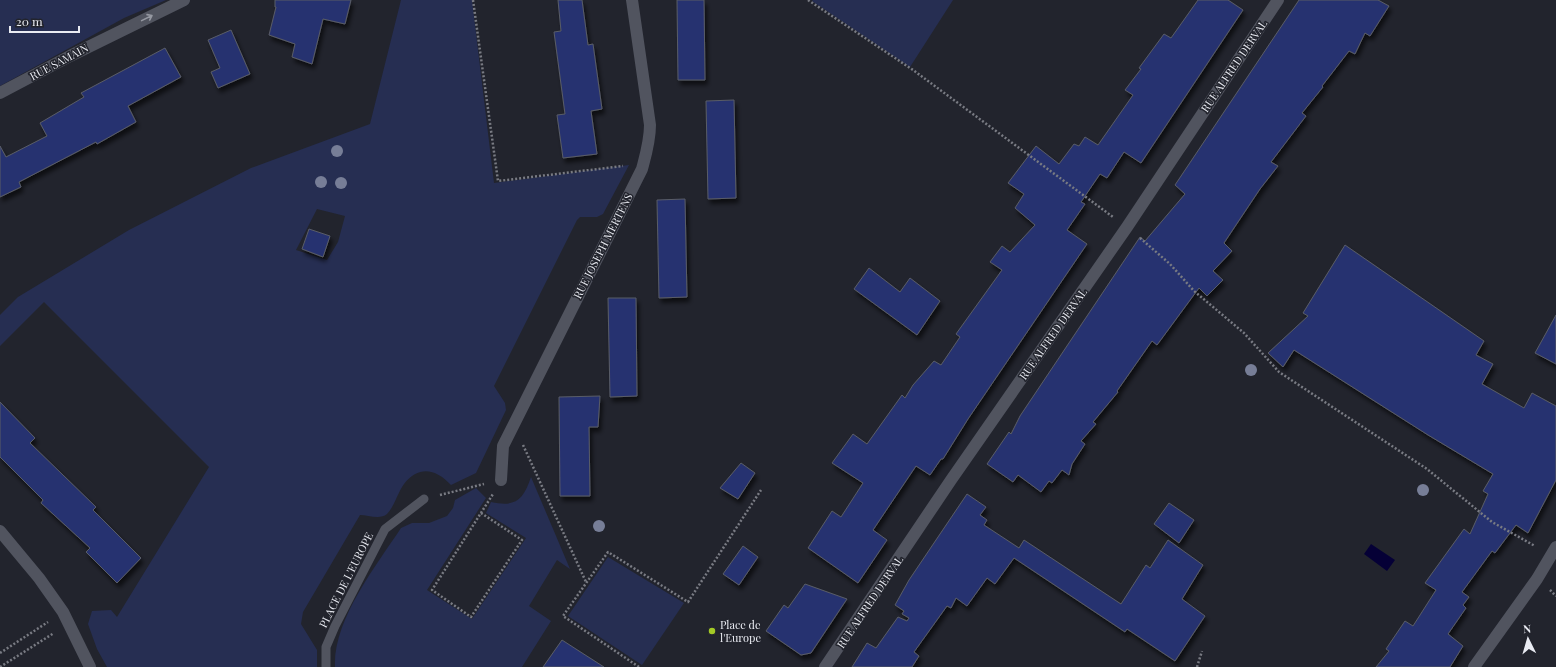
<svg xmlns="http://www.w3.org/2000/svg" width="1556" height="667" font-family="'Playfair Display',serif">
	<style>
		.green { fill: #262e52; fill-rule: evenodd }
		.water { fill: #050036 }
		.building { fill: #283270; stroke: #595d67; filter: url(#shadow) }
		.lines { fill: none; stroke-linecap: round; stroke-linejoin: round }
		.path { stroke: #797b83; stroke-width: 2.5; stroke-dasharray: 2 2; stroke-linecap: butt }
		.service { stroke: #51545f; stroke-width: 9 }
		.minor { stroke: #51545f; stroke-width: 12 }
		.tertiary { stroke: #51545f; stroke-width: 12 }
		.tree { fill: #777e97 }
		.oneway { stroke: #9598a1 }
		.poi-dot { fill: #a3c926; stroke: #22242d; stroke-width: 1.5 }
		.labels { text-anchor: middle; stroke-width: 3; stroke-linejoin: round; paint-order: stroke }
		.street-label { font-size: 11px; fill: #e9ebf2; stroke: #22242d }
		.poi-label { font-size: 11px; fill: #e9ebf2; stroke: #22242d; text-anchor: start }
	</style>
	<defs>
		<filter id="shadow"><feDropShadow dx="2.5" dy="4.5" stdDeviation="2" flood-color="#0009"/></filter>
	</defs>
	<rect width="100%" height="100%" fill="#22242d"/>
	<g class="green">
		<path d="M0 0H166L124 18 0 86Z"/>
		<path d="M401 0H472L494 183 629 165 603 214 597 217H580L577 220 494 386 505 403 506 410 476 473 451 485C436 469 419 465 404 484 398 492 394 507 387 514 380 520 368 515 360 515L303 612 301 624 317 650V667H107L97 649 88 624 92 611 111 610 117 617 209 467 44 302 0 346V315L18 297 129 230 251 168 370 124ZM317 209 345 216 338 242 327 260 296 250Z"/>
		<path d="M813 0H953L910 67 812 1Z"/>
		<path d="M531 477 570 569 557 560 529 606 551 621 522 667H335C333 620 376 566 401 528L412 523H429L447 516 453 508 455 500 476 488 486 498 427 590 472 619 526 538 486 513 491 502C515 507 523 501 531 477Z"/>
		<path d="M608 557 684 603 642 665 568 616Z"/>
	</g>
	<path class="water" d="M1371 544 1395 560 1387 571 1364 554Z"/>
	<g class="building">
		<path d="M275 0H351L345 24 323 19 312 64 292 57 295 44 269 35 276 7H275Z"/>
		<path d="M558 0H582L588 45 593 44 602 109 591 111 597 154 563 158 557 115 565 114 554 32 561 31Z"/>
		<path d="M677 0H704L705 80H678Z"/>
		<path d="M1198 0H1228L1243 10 1141 163 1124 152 1107 178 1100 174 1081 202 1085 204 1067 230 1087 244 968 419 943 459H941L930 475 916 466 873 530 887 540 858 583 808 548 832 511 841 517 863 483 832 463 853 434 867 444 902 395 905 398 913 385 934 361 941 365 960 337 956 334 1002 270 990 262 1002 246 1010 252 1035 225 1015 208 1024 194 1008 183 1036 146 1059 164 1074 144 1079 146 1085 137 1098 145 1133 95 1125 90 1141 69 1139 68 1164 34 1171 38Z"/>
		<path d="M1299 0H1378L1389 6 1370 36 1365 33 1355 54 1349 51 1322 86 1323 87 1302 113 1306 116 1271 162 1278 166 1260 189 1224 243 1232 251 1213 271 1223 280 1207 296 1199 288 1157 345 1152 341 1117 391 1118 392 1093 422 1096 424 1081 441 1085 444 1072 464 1069 475 1062 470 1052 483 1049 481 1041 492 1018 475 1013 482 987 464 1009 432 1011 434 1020 416 1140 237 1145 241 1185 194 1175 185Z"/>
		<path d="M231 30 250 74 218 88 211 72 220 68 208 40Z"/>
		<path d="M165 48 181 77 128 106 136 122 97 144 96 142 19 182 21 187 0 197V146L6 157 47 136 40 123 84 97 81 93Z"/>
		<path d="M734 100 736 198 708 199 706 101Z"/>
		<path d="M685 199 687 297 659 298 657 200Z"/>
		<path d="M309 229 330 236 323 257 302 249Z"/>
		<path d="M1345 245 1484 341 1476 355 1493 364 1482 384 1524 408 1532 393 1556 406V480L1528 533 1516 525 1495 553 1492 551 1462 592 1469 597 1463 605 1466 608 1448 634 1463 646 1450 667H1376L1389 651 1386 649 1405 621 1413 626 1436 590 1425 583 1464 529 1470 534 1488 494 1483 491 1493 474 1428 435 1294 350 1283 367 1268 353 1308 316 1303 313Z"/>
		<path d="M869 268 900 292 910 278 940 301 917 335 854 289Z"/>
		<path d="M608 298H636L637 396 610 397Z"/>
		<path d="M1556 315V364L1535 353Z"/>
		<path d="M600 396 598 427H589L590 496H560L559 397Z"/>
		<path d="M0 402 35 438 30 443 96 507 93 510 141 558 117 583 86 552 90 548 41 503 43 500 0 457Z"/>
		<path d="M741 463 755 473 738 499 720 488Z"/>
		<path d="M967 494 986 507 980 515 987 520 984 525 1019 548 1024 540 1121 604 1146 565 1150 568 1168 540 1203 565 1182 599 1205 616 1175 661 1127 629 1125 632 1014 558 995 584 987 578 967 606 956 598 951 608 947 606 914 652 919 656 912 667H852L867 643 876 648 898 617 907 621 909 618 902 614 904 611 895 605 909 580Z"/>
		<path d="M1169 503 1194 520 1179 543 1154 524Z"/>
		<path d="M743 546 758 557 739 585 723 574Z"/>
		<path d="M805 584 847 599 811 653 801 655 766 631 784 605 788 608Z"/>
		<path d="M562 640 579 651 604 667H543Z"/>
	</g>
	<g class="lines">
		<g class="path">
			<path d="M473 0 498 181 623 166"/>
			<path d="M808 0 913 70 1113 217"/>
			<path d="M1140 238 1170 264 1194 291 1244 333 1279 372 1427 469 1492 522 1535 546"/>
			<path d="M523 445 586 582"/>
			<path d="M440 495 484 484"/>
			<path d="M481 513 522 540 471 617 432 590 493 494"/>
			<path d="M1550 590 1556 596"/>
			<path d="M0 653 48 622"/>
			<path d="M0 667 54 633"/>
			<path d="M639 667 563 616 608 552 688 602 761 490"/>
			<path d="M1197 667 1202 651"/>
		</g>
		<path class="service" d="M326 667V647L335 626 385 529 424 499"/>
		<g class="minor">
			<path d="M0 93 70 56 184 0"/>
			<path d="M501 480 503 446 642 169C646 154 650 141 650 125L632 0"/>
			<path d="M825 667 951 480 1127 227 1278 0"/>
			<path d="M1474 667 1537 579 1556 547"/>
		</g>
		<path class="tertiary" d="M0 531 39 578 63 612 90 667"/>
	</g>
	<g class="tree">
		<circle cx="337" cy="151" r="6"/>
		<circle cx="321" cy="182" r="6"/>
		<circle cx="341" cy="183" r="6"/>
		<circle cx="1251" cy="370" r="6"/>
		<circle cx="1423" cy="490" r="6"/>
		<circle cx="599" cy="526" r="6"/>
	</g>
	<defs><path id="oneway-shaft" d="M-6 0H5M1.5-3L5.5 0L1.5 3" fill="none" stroke-width="1.6" stroke-linecap="round" stroke-linejoin="round"/></defs>
	<use class="oneway" href="#oneway-shaft" transform="translate(147 18) rotate(-26)"/>
	<circle class="poi-dot" cx="712" cy="631" r="4"/>
	<g class="labels">
		<g class="street-label">
			<text transform="translate(59 62) rotate(-28)" y="4">RUE SAMAIN</text>
			<text transform="translate(1234 66) rotate(-56)" y="4">RUE ALFRED DERVAL</text>
			<text transform="translate(603 246) rotate(-63)" y="4">RUE JOSEPH MERTENS</text>
			<text transform="translate(1053 334) rotate(-55)" y="4">RUE ALFRED DERVAL</text>
			<text transform="translate(346 580) rotate(-63)" y="4">PLACE DE L'EUROPE</text>
			<text transform="translate(870 602) rotate(-56)" y="4">RUE ALFRED DERVAL</text>
		</g>
		<g class="poi-label">
			<text x="720" y="629">Place de<tspan x="720" dy="13">l'Europe</tspan></text>
		</g>
	</g>
	<g transform="translate(1528 639) rotate(355)" stroke="#22242d" stroke-width="3" paint-order="stroke">
	<path d="M0-3L7 15L0 10L-7 15Z" fill="#e9ebf2"/>
	<text y="-6" font-size="11" font-weight="bold" text-anchor="middle" fill="#e9ebf2">N</text>
	</g>
	<path d="M10 26v6h69v-6" fill="none" stroke="#e9ebf2" stroke-width="2"/>
	<text x="16" y="26" font-size="12" fill="#e9ebf2" stroke="#22242d" stroke-width="3" paint-order="stroke">20 m</text>
</svg>
